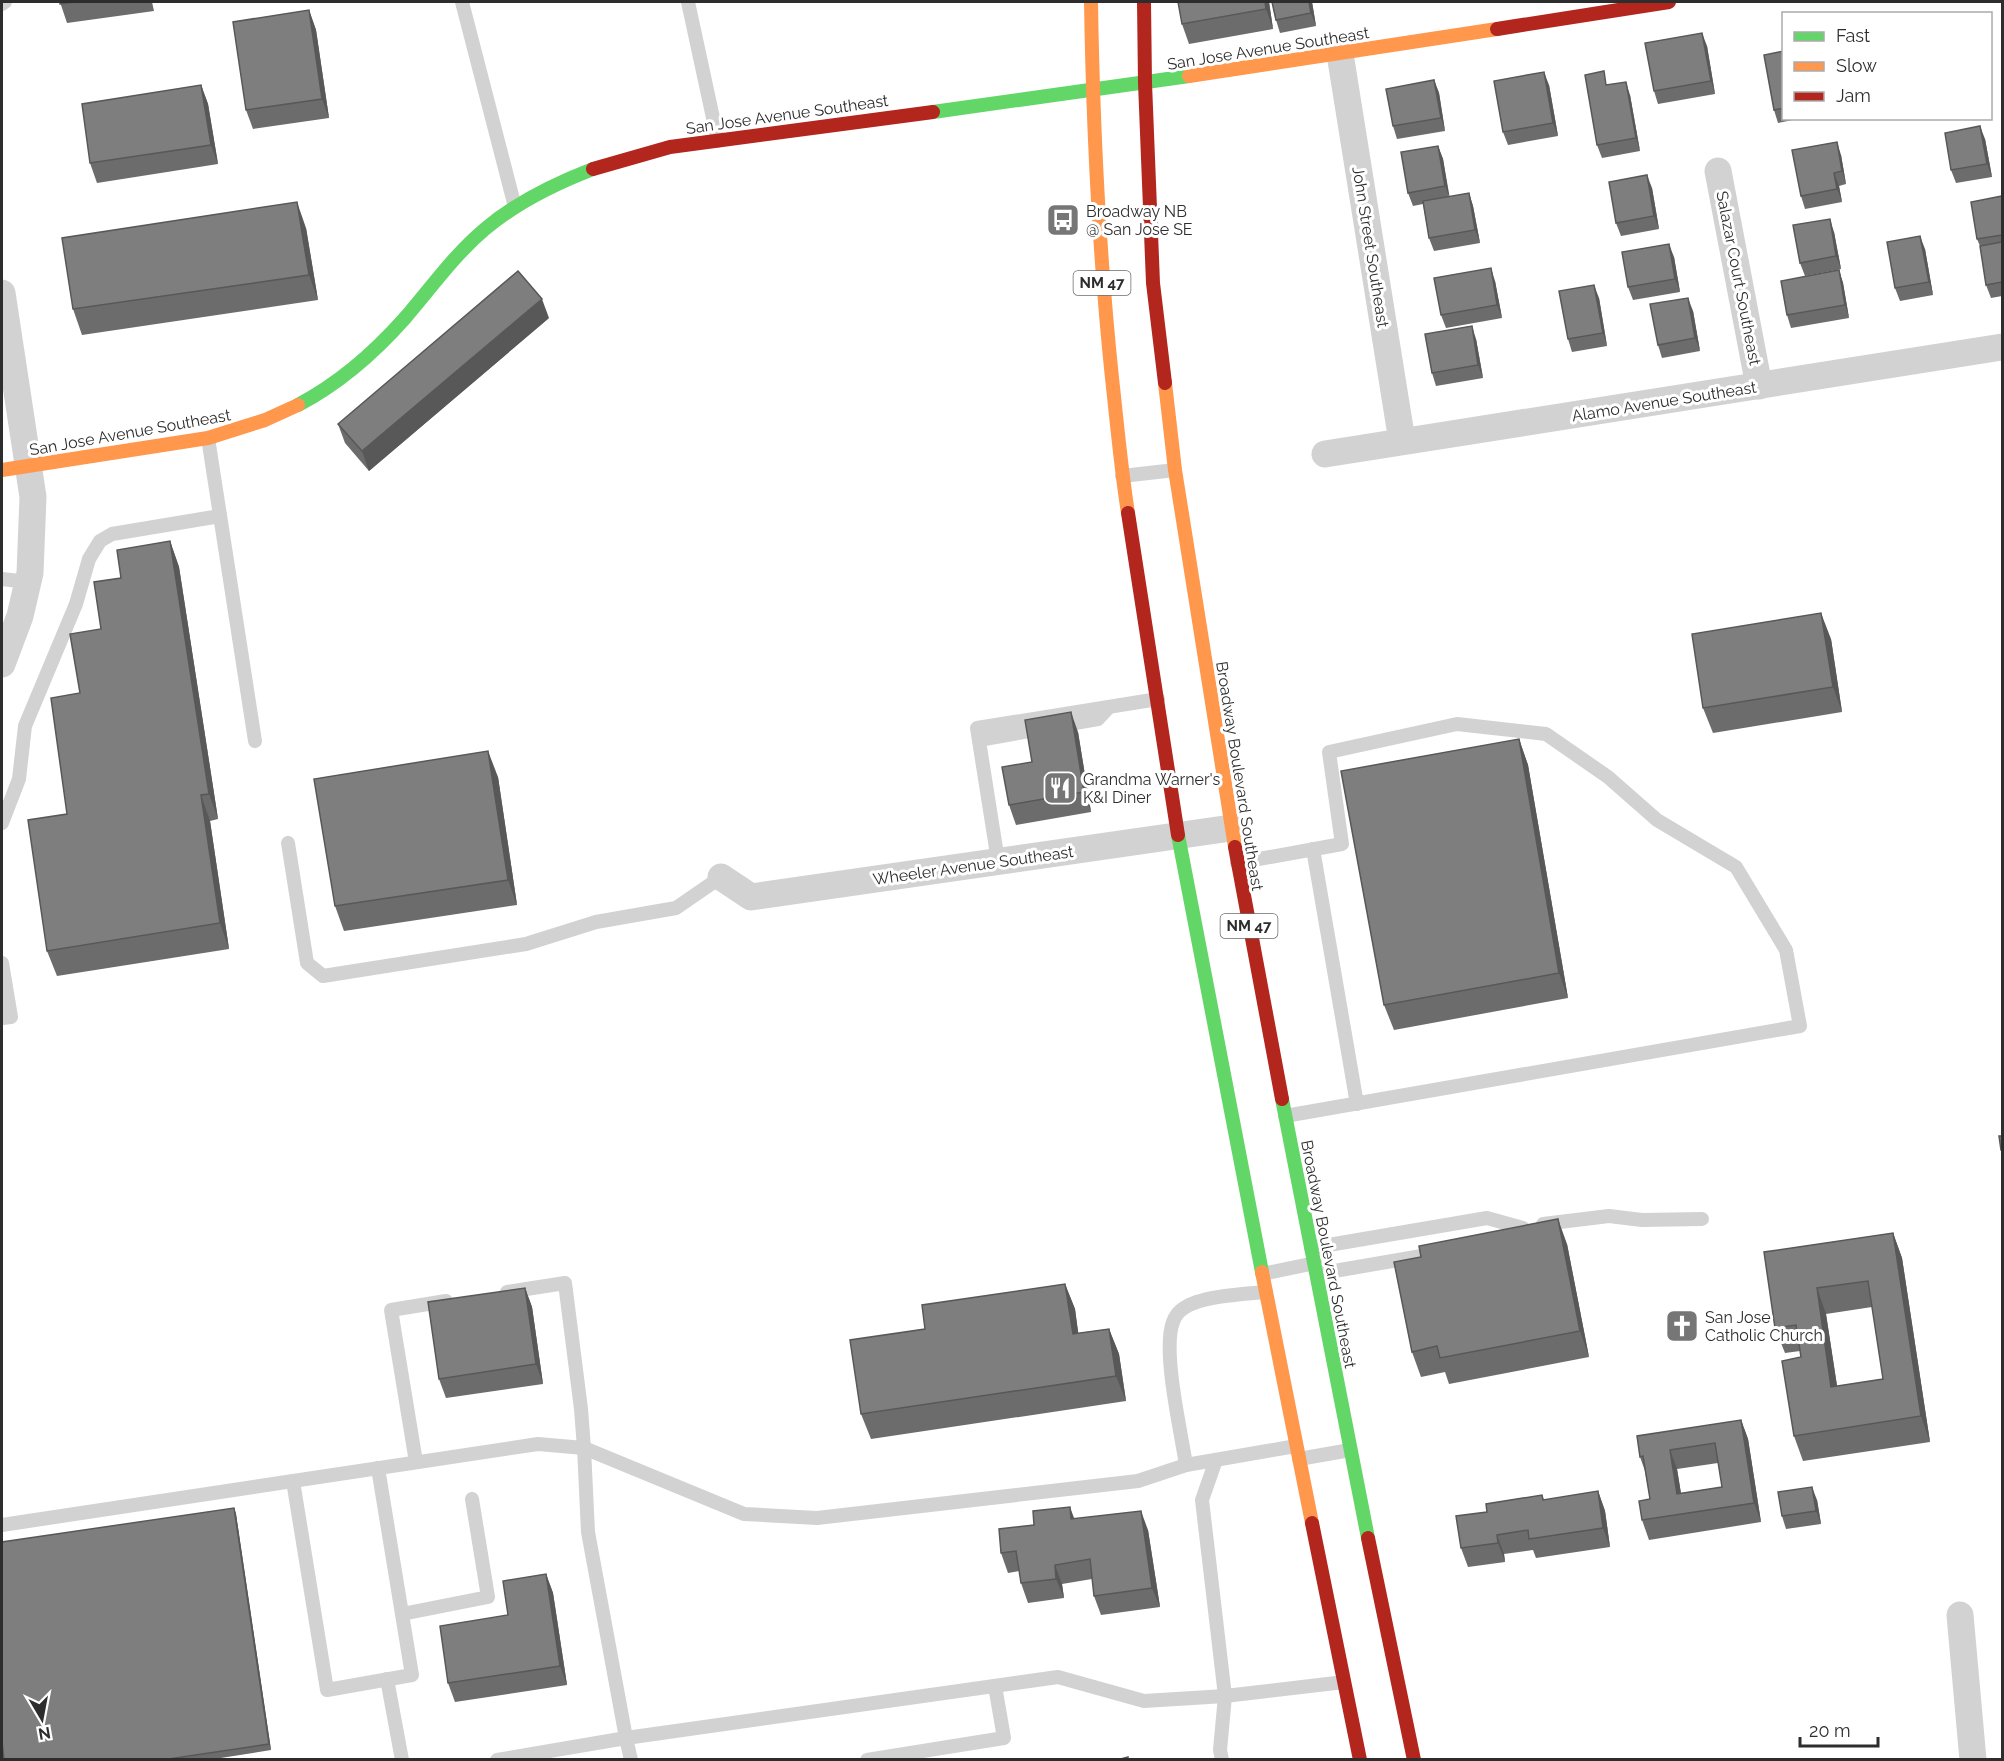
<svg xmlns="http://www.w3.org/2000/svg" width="2004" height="1761" font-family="Raleway,sans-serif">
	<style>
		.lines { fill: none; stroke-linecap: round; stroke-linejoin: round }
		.lane { stroke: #d2d2d2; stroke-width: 14 }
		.street { stroke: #d2d2d2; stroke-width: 27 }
		.fast { stroke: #63d668; stroke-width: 14 }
		.slow { stroke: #ff974d; stroke-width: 14 }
		.jam { stroke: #b3261e; stroke-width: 14 }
		.wall { fill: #6c6c6c; fill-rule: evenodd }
		.shaded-wall { fill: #585858 }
		.building { fill: #7e7e7e; stroke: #585858; stroke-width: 1.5; fill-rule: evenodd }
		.labels { text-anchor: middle; stroke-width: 6; stroke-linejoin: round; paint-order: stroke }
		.shield { fill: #fff; stroke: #6c6c6c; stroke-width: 1.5 }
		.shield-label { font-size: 15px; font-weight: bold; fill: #2d2d2d }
		.street-label { font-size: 16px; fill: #2d2d2d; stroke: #fff }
		.poi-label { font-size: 16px; fill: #2d2d2d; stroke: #fff; text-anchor: start }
	</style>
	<rect width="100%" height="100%" fill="#fff"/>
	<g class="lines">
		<g class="lane">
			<path d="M462 2 515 207"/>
			<path d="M688 2 718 141"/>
			<path d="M2 4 5 2"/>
			<path d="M208 438 255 741"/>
			<path d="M1122 476 1175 470"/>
			<path d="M2 579 28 582"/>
			<path d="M979 740 1098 719 1109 707"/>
			<path d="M2 823 19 779 25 726 76 604 89 559 100 541 112 534 220 516"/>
			<path d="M288 843 307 963 323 976 526 944 596 922 676 908 721 877"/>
			<path d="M1313 849 1357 1104"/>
			<path d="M998 861 977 728 1158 699"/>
			<path d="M1237 863 1342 844 1329 752 1457 724 1546 734 1608 777 1657 820 1736 867 1786 950 1800 1026 1285 1116"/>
			<path d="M2 963 11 1017 2 1018"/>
			<path d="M1543 1224 1609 1216 1642 1220 1702 1219"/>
			<path d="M1311 1248 1487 1218 1523 1228 1512 1234"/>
			<path d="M1262 1274 1315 1263"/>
			<path d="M1317 1274 1439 1253"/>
			<path d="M1296 1446 1186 1465 1138 1481 817 1518 744 1514 584 1448 588 1532 626 1738 1058 1677 1144 1701 1225 1696 1344 1682"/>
			<path d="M1299 1459 1350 1450"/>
			<path d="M1216 1460 1202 1500 1225 1696 1220 1750 1222 1760"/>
			<path d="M416 1462 391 1310 446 1301"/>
			<path d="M1186 1465C1181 1431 1162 1351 1173 1322 1175 1316 1179 1311 1184 1308 1201 1296 1244 1294 1266 1292"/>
			<path d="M293 1481 327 1690 412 1675 378 1468"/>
			<path d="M2 1525 538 1444 584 1448 581 1409 565 1283 507 1292"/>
			<path d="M402 1614 488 1597 472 1499"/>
			<path d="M387 1679 402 1760"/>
			<path d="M497 1760 626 1738 631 1760"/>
			<path d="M867 1760 1004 1738 995 1686"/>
		</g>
		<g class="street">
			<path d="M1340 54 1402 441"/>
			<path d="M1718 171 1759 386"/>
			<path d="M2 293 33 497 30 573 20 616 2 664"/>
			<path d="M1325 454 2002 347"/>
			<path d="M721 877 751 897 1231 828"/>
			<path d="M1960 1615 1973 1760"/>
		</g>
		<g class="fast">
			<path d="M933 112 1189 76"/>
			<path d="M298 405C340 383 374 353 405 318 431 288 454 255 485 229 517 202 554 184 593 169"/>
			<path d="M1178 835 1262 1272"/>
			<path d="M1282 1099 1368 1538"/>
		</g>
		<g class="slow">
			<path d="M1091 2C1093 128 1099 253 1112 378 1117 423 1121 469 1128 513"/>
			<path d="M1189 76 1497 29"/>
			<path d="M1165 383 1175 470 1235 847"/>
			<path d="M2 470 208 438 265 420 298 405"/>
			<path d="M1262 1272 1312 1523"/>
		</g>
		<g class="jam">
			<path d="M1144 2 1145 83 1153 283 1165 383"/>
			<path d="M1497 29 1669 2"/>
			<path d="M593 169 670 147 933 112"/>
			<path d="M1128 513 1178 835"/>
			<path d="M1235 847 1282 1099"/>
			<path d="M1312 1523 1360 1760"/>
			<path d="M1368 1538 1414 1760"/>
		</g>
	</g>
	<g class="wall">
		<path d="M60 2H152L154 11 67 23Z"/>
		<path d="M1269 2 1273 29 1189 44 1182 24Z"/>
		<path d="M1272 2H1312L1316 26 1280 33 1276 20Z"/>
		<path d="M309 10 316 30 329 118 253 129 246 110Z"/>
		<path d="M1707 46 1715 94 1658 104 1654 91Z"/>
		<path d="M1784 51V118H1802L1778 123 1774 110Z"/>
		<path d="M1434 80 1439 93 1445 131 1397 139 1393 126Z"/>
		<path d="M201 85 208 104 218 164 97 183 90 163Z"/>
		<path d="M1549 85 1558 136 1508 145 1503 132Z"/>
		<path d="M1608 85 1630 95 1640 151 1602 158 1597 145Z"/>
		<path d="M1985 139 1992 177 1956 183 1951 170Z"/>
		<path d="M1438 146 1443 159 1449 197 1469 193 1473 206 1480 243 1434 251 1429 238 1423 204 1413 206 1408 193Z"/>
		<path d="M1841 155 1846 184 1839 186 1842 202 1805 209 1801 196Z"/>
		<path d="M1652 188 1659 229 1621 236 1616 223Z"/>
		<path d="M2002 196V296L1991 298 1986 285 1980 246 1977 239Z"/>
		<path d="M306 228 318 300 82 335 73 309Z"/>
		<path d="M1834 232 1841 269 1805 276 1800 263Z"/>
		<path d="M1925 249 1933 295 1900 301 1895 288Z"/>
		<path d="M1674 257 1680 292 1633 300 1628 287Z"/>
		<path d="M1839 270 1843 283 1849 318 1791 328 1787 315Z"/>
		<path d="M1495 281 1502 318 1446 328 1441 315Z"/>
		<path d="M1599 298 1607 346 1572 352 1568 339Z"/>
		<path d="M1693 311 1700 351 1662 358 1658 345Z"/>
		<path d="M549 318 369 471 345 443 338 424Z"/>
		<path d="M1476 339 1483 378 1436 386 1432 373Z"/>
		<path d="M170 541 179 567 218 819 210 821 229 949 57 976 47 951 67 814 80 693 121 578Z"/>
		<path d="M1831 639 1842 712 1713 733 1703 708Z"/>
		<path d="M1078 732 1091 812 1016 825 1009 805 1032 762Z"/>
		<path d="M1519 739 1528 765 1568 998 1394 1030 1384 1005Z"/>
		<path d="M498 777 517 905 344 931 335 906Z"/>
		<path d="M1893 1233 1902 1258 1930 1442 1803 1461 1794 1436 1801 1357 1800 1351 1785 1353 1775 1328 1764 1252ZM1872 1307 1883 1379 1837 1386 1826 1314Z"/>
		<path d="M1567 1244 1589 1357 1449 1384 1445 1372 1421 1377 1412 1352Z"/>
		<path d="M1065 1284 1075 1309 1078 1333 1109 1329 1119 1354 1126 1401 871 1439 861 1414 925 1329Z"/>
		<path d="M525 1288 532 1307 543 1384 446 1398 439 1379Z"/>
		<path d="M1741 1420 1748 1439 1761 1522 1649 1540 1642 1520 1650 1499 1645 1471 1640 1457ZM1718 1463 1722 1487 1681 1493 1677 1469Z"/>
		<path d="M1598 1491 1605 1511 1610 1547 1536 1558 1533 1550 1504 1554 1505 1562 1468 1567 1461 1548 1487 1512 1542 1495 1544 1500Z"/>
		<path d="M1817 1500 1821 1524 1786 1529 1782 1516Z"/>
		<path d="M234 1508 236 1514 271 1750 208 1760H4Z"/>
		<path d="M1074 1519 1148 1530 1160 1607 1101 1615 1094 1596 1092 1579 1062 1584 1064 1598 1028 1603 1021 1583 1019 1571 1008 1573 1001 1553 1034 1525Z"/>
		<path d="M546 1574 553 1593 567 1685 455 1702 448 1683 508 1615Z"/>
	</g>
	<g class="shaded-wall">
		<path d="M1265 2H1269L1273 29 1266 9Z"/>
		<path d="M1309 2H1312L1316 26 1311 13Z"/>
		<path d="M309 10 316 30 329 118 322 99Z"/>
		<path d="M1702 33 1707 46 1715 94 1711 81Z"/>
		<path d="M1544 72 1549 85 1558 136 1553 123Z"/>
		<path d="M1434 80 1439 93 1445 131 1441 118Z"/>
		<path d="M1626 82 1630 95 1640 151 1636 138Z"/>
		<path d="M201 85 208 104 218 164 211 145Z"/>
		<path d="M1980 126 1985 139 1992 177 1987 164Z"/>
		<path d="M1837 142 1841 155 1846 184 1842 171Z"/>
		<path d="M1438 146 1443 159 1450 199 1445 186Z"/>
		<path d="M1834 173 1839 186 1842 202 1837 189Z"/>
		<path d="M1647 175 1652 188 1659 229 1654 216Z"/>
		<path d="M1469 193 1473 206 1480 243 1475 230Z"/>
		<path d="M297 202 306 228 318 300 309 275Z"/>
		<path d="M1830 219 1834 232 1841 269 1836 256Z"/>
		<path d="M1920 236 1925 249 1933 295 1929 282Z"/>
		<path d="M1669 244 1674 257 1680 292 1675 279Z"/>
		<path d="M1491 268 1495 281 1502 318 1497 305Z"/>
		<path d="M1839 270 1843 283 1849 318 1845 305Z"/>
		<path d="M1594 285 1599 298 1607 346 1603 333Z"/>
		<path d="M1688 298 1693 311 1700 351 1695 338Z"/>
		<path d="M542 299 549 318 369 471 362 451Z"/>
		<path d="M1472 326 1476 339 1483 378 1478 365Z"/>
		<path d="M170 541 179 567 218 819 209 794Z"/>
		<path d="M1821 613 1831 639 1842 712 1833 687Z"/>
		<path d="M1071 712 1078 732 1091 812 1084 792Z"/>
		<path d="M1519 739 1528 765 1568 998 1559 973Z"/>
		<path d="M488 751 498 777 517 905 508 880Z"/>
		<path d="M201 795 210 821 229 949 220 923Z"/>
		<path d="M1558 1219 1567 1244 1589 1357 1580 1331Z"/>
		<path d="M1893 1233 1902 1258 1930 1442 1921 1416Z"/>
		<path d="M1065 1284 1075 1309 1082 1360 1073 1334Z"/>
		<path d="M525 1288 532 1307 543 1384 536 1364Z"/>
		<path d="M1817 1288 1826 1314 1841 1412 1831 1387Z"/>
		<path d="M1109 1329 1119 1354 1126 1401 1116 1376Z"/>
		<path d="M1741 1420 1748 1439 1761 1522 1754 1503Z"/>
		<path d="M1670 1450 1677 1469 1684 1513 1677 1494Z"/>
		<path d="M1812 1487 1817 1500 1821 1524 1816 1511Z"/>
		<path d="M1598 1491 1605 1511 1610 1547 1603 1528Z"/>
		<path d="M1070 1507 1077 1526 1071 1519Z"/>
		<path d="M234 1508 236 1514 271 1750 269 1744Z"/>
		<path d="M1141 1511 1148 1530 1160 1607 1152 1588Z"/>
		<path d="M1497 1535 1504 1554 1505 1562 1498 1543Z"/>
		<path d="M1055 1565 1062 1584 1064 1598 1056 1579Z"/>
		<path d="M546 1574 553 1593 567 1685 560 1666Z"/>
	</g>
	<g class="building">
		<path d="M60 2H76L60 4Z"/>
		<path d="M1178 2H1265L1266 9 1182 24Z"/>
		<path d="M1272 2H1309L1311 13 1276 20Z"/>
		<path d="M309 10 322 99 246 110 233 22Z"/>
		<path d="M1702 33 1711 81 1654 91 1645 43Z"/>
		<path d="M1784 51V108L1774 110 1764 55Z"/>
		<path d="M1604 71 1606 85 1626 82 1636 138 1597 145 1585 75Z"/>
		<path d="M1544 72 1553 123 1503 132 1494 81Z"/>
		<path d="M1434 80 1441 118 1393 126 1386 89Z"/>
		<path d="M201 85 211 145 90 163 82 104Z"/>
		<path d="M1980 126 1987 164 1951 170 1945 133Z"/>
		<path d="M1837 142 1842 171 1834 173 1837 189 1801 196 1792 150Z"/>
		<path d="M1438 146 1445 186 1408 193 1401 152Z"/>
		<path d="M1647 175 1654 216 1616 223 1609 182Z"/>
		<path d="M1469 193 1475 230 1429 238 1423 201Z"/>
		<path d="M2002 196V235L1977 239 1971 202Z"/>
		<path d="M297 202 309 275 73 309 62 238Z"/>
		<path d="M1830 219 1836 256 1800 263 1793 225Z"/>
		<path d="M1920 236 1929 282 1895 288 1887 242Z"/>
		<path d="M2002 242V282L1986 285 1980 246Z"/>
		<path d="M1669 244 1675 279 1628 287 1622 252Z"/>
		<path d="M1491 268 1497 305 1441 315 1434 278Z"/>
		<path d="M1839 270 1845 305 1787 315 1781 281Z"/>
		<path d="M518 271 542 299 362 451 338 424Z"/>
		<path d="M1594 285 1603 333 1568 339 1559 291Z"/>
		<path d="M1688 298 1695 338 1658 345 1650 304Z"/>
		<path d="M1472 326 1478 365 1432 373 1425 334Z"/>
		<path d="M170 541 209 794 201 795 220 923 47 951 28 820 67 814 51 698 80 693 70 634 101 629 94 582 121 578 117 550Z"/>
		<path d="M1821 613 1833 687 1703 708 1692 634Z"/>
		<path d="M1071 712 1084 792 1009 805 1002 767 1032 762 1025 720Z"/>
		<path d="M1519 739 1559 973 1384 1005 1341 771Z"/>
		<path d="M488 751 508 880 335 906 314 779Z"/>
		<path d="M1999 1136H2002V1150H2001Z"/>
		<path d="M1558 1219 1580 1331 1440 1358 1437 1346 1412 1352 1394 1262 1421 1257 1419 1246Z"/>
		<path d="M1893 1233 1921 1416 1794 1436 1782 1361 1801 1357 1796 1325 1775 1328 1764 1252ZM1868 1281 1883 1379 1831 1387 1817 1288Z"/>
		<path d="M1065 1284 1073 1334 1109 1329 1116 1376 861 1414 850 1340 925 1329 922 1305Z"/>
		<path d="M525 1288 536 1364 439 1379 428 1302Z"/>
		<path d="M1741 1420 1754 1503 1642 1520 1639 1501 1650 1499 1643 1456 1640 1457 1637 1436ZM1715 1443 1722 1487 1677 1494 1670 1450Z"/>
		<path d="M1812 1487 1816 1511 1782 1516 1778 1492Z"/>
		<path d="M1598 1491 1603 1528 1529 1539 1528 1530 1497 1535 1498 1543 1461 1548 1456 1516 1487 1512 1486 1504 1542 1495 1543 1500Z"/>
		<path d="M1070 1507 1071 1519 1141 1511 1152 1588 1094 1596 1090 1559 1055 1565 1056 1579 1021 1583 1016 1551 1001 1553 999 1529 1034 1525 1033 1511Z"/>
		<path d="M234 1508 269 1744 162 1760H4L2 1742V1542Z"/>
		<path d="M546 1574 560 1666 448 1683 440 1626 508 1615 503 1581Z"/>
		<path d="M1128 1757V1760H1117Z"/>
	</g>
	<defs>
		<g id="bus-square" transform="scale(1.725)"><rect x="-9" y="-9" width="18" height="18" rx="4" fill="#767676" stroke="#fff"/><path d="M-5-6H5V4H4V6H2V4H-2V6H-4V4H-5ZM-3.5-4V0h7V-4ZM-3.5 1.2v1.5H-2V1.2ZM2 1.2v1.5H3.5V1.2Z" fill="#fff"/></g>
		<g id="restaurant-square" transform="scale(1.725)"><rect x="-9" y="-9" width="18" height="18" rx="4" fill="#767676" stroke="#fff"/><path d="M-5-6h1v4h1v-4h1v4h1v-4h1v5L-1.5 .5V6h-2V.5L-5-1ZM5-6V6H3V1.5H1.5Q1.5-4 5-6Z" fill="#fff"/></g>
		<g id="church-square" transform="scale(1.725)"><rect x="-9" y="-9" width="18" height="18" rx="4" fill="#767676" stroke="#fff"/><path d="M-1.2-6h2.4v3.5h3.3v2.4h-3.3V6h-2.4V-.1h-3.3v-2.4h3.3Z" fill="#fff"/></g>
	</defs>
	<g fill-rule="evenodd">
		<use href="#bus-square" x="1063" y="220"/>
		<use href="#restaurant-square" x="1060" y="788"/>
		<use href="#church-square" x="1682" y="1326"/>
	</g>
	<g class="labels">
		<g class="shield">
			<rect x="1073.5" y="271" width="57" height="24" rx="4.5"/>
			<rect x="1220.5" y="914" width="57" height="24" rx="4.5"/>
		</g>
		<g class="shield-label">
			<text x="1102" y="288">NM 47</text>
			<text x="1249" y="931">NM 47</text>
		</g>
		<g class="street-label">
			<text transform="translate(1268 48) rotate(-9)" y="6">San Jose Avenue Southeast</text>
			<text transform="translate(787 114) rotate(-8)" y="6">San Jose Avenue Southeast</text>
			<text transform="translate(1371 247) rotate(81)" y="6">John Street Southeast</text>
			<text transform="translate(1739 278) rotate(79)" y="6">Salazar Court Southeast</text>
			<text transform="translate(1664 401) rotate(-9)" y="6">Alamo Avenue Southeast</text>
			<text transform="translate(130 432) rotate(-10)" y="6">San Jose Avenue Southeast</text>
			<text transform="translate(1240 776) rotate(81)" y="6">Broadway Boulevard Southeast</text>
			<text transform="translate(973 865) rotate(-8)" y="6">Wheeler Avenue Southeast</text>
			<text transform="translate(1329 1254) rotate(79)" y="6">Broadway Boulevard Southeast</text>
		</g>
		<g class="poi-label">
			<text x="1086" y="217">Broadway NB<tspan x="1086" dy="18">@ San Jose SE</tspan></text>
			<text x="1083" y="785">Grandma Warner's<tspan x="1083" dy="18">K&amp;I Diner</tspan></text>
			<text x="1705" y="1323">San Jose<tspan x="1705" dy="18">Catholic Church</tspan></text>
		</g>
	</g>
	<rect width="2004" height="1761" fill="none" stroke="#2d2d2d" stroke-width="6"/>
	<rect x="1782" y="12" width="210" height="108" fill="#ffffff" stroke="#ababab" stroke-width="1.5"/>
	<rect x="1794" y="32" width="30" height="9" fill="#63d668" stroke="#ababab" stroke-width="1.5"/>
	<text x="1836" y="42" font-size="18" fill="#2d2d2d">Fast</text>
	<rect x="1794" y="62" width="30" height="9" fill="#ff974d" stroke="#ababab" stroke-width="1.5"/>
	<text x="1836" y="72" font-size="18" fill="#2d2d2d">Slow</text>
	<rect x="1794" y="92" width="30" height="9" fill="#b3261e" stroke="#ababab" stroke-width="1.5"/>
	<text x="1836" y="102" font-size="18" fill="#2d2d2d">Jam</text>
	<g transform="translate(42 1719) rotate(170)" stroke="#ffffff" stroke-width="4.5" paint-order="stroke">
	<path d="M0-4.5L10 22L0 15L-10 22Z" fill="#2d2d2d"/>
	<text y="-9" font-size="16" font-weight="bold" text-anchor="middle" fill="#2d2d2d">N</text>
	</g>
	<path d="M1800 1737v9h78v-9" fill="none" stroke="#2d2d2d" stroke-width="3"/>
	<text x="1809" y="1737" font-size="18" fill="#2d2d2d" stroke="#ffffff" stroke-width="4.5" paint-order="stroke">20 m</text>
</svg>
